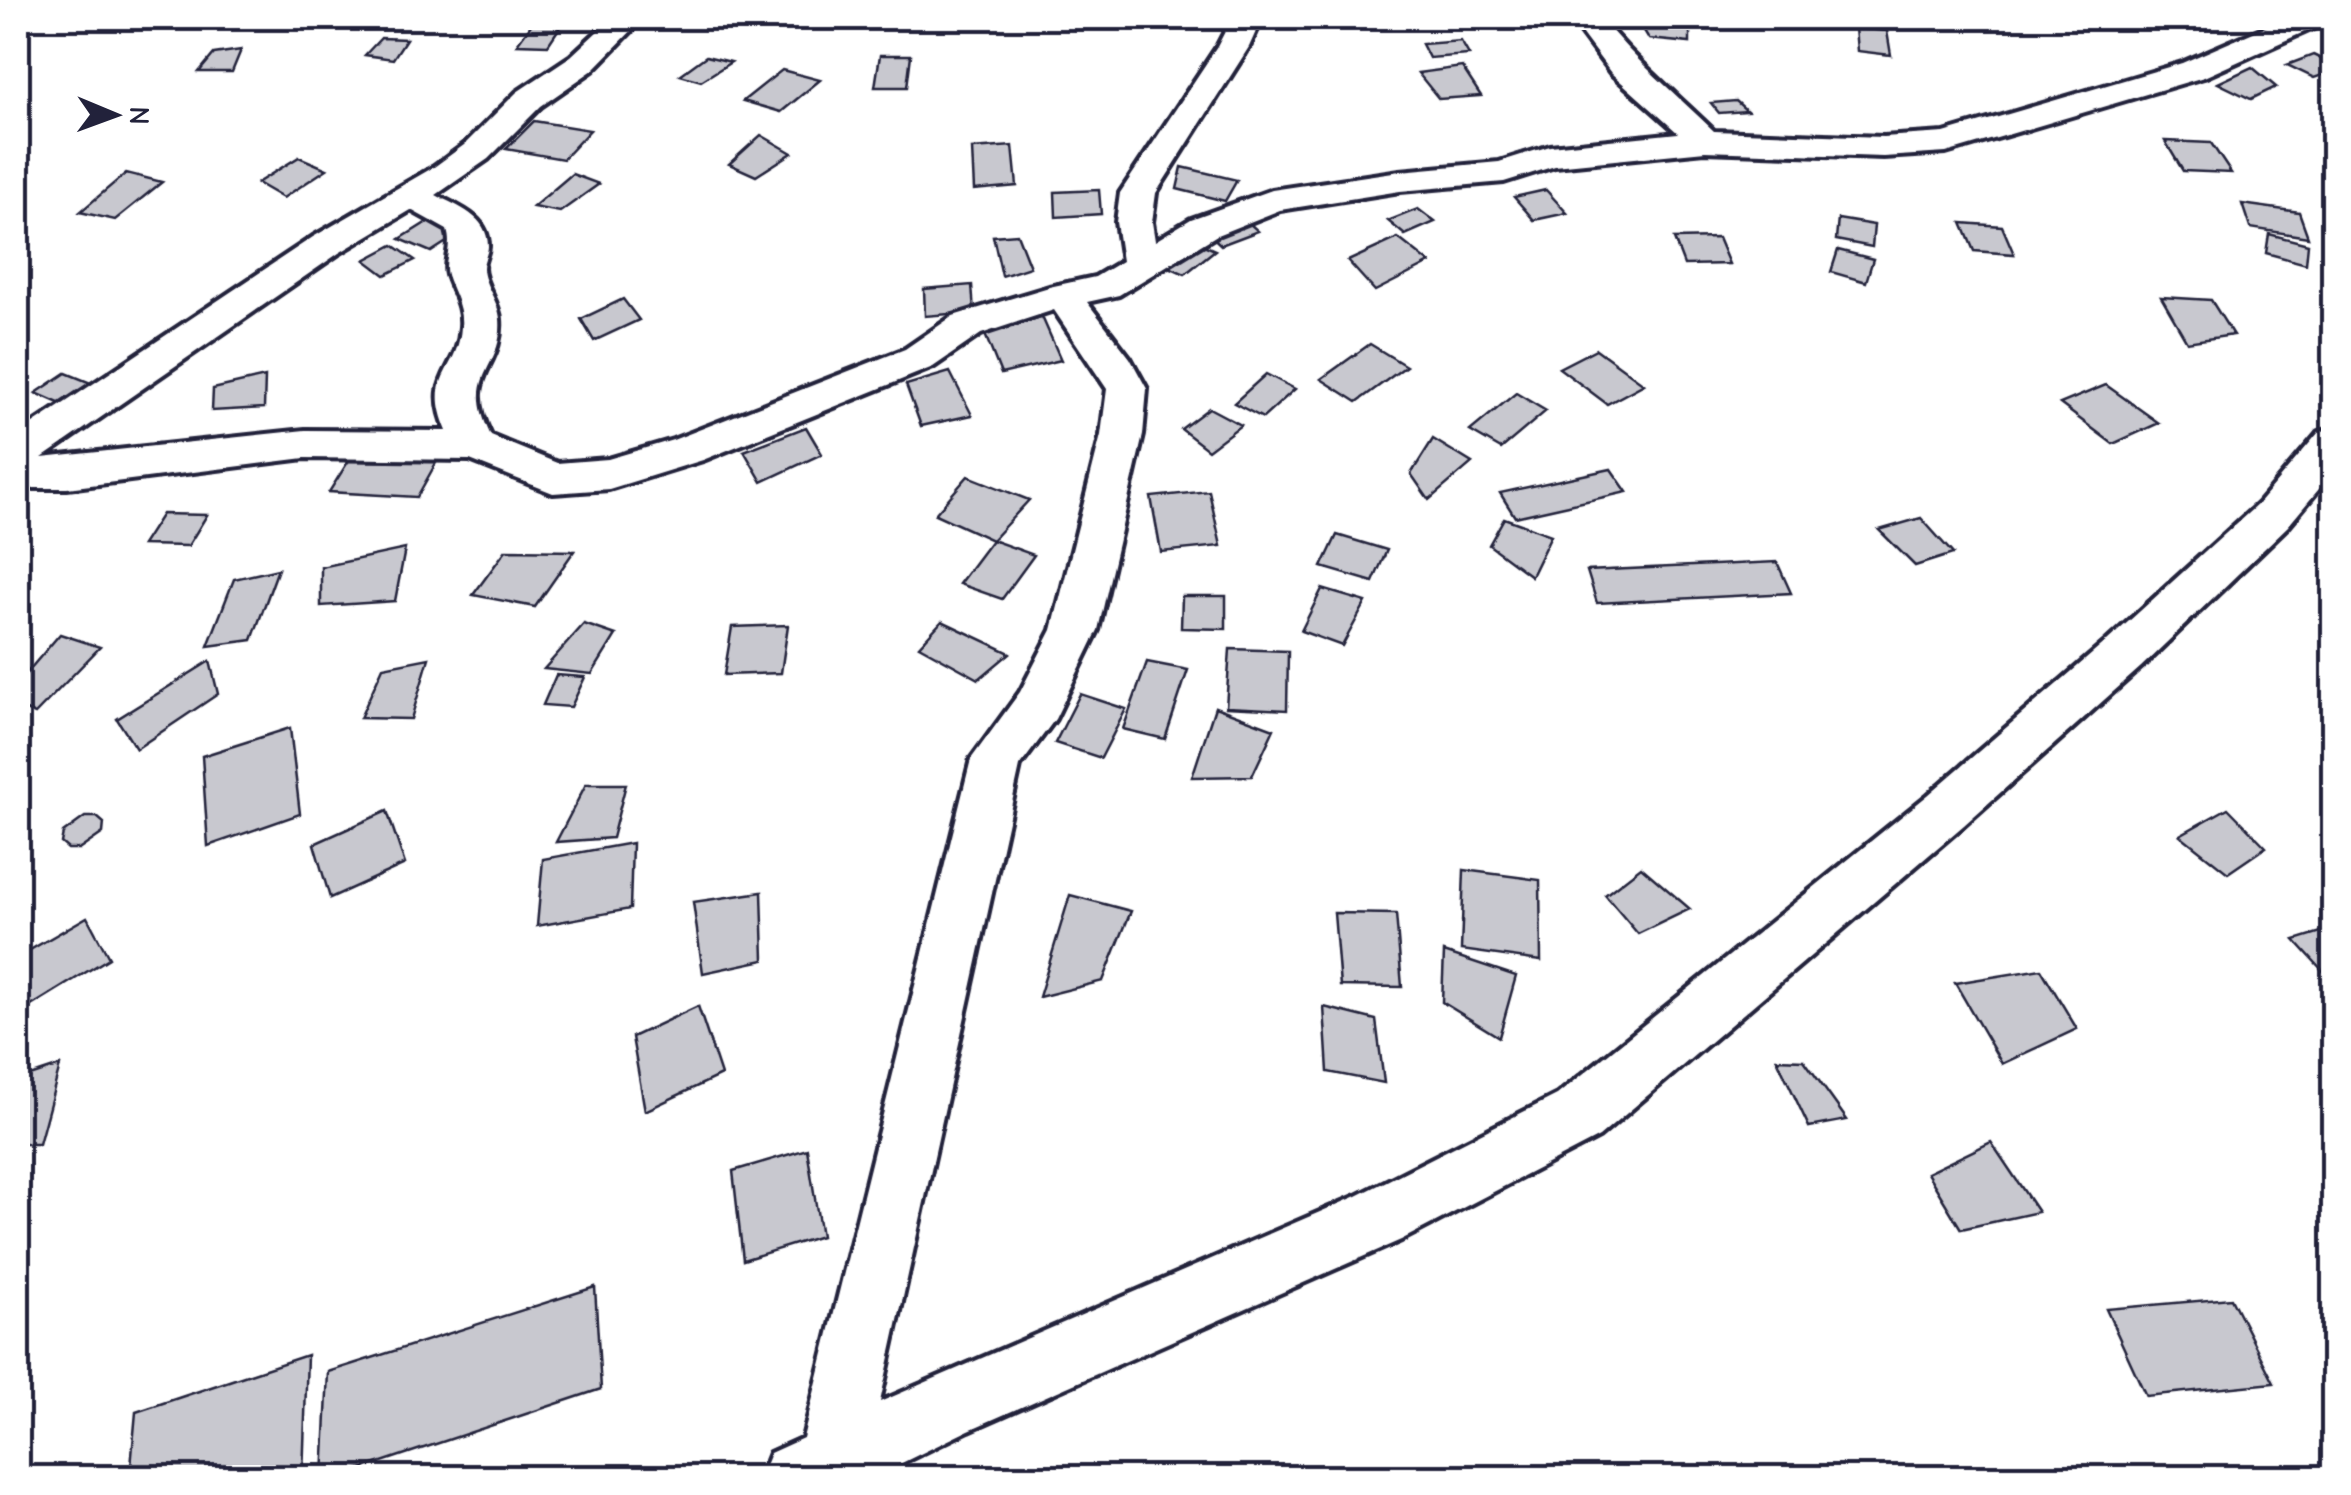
<svg xmlns="http://www.w3.org/2000/svg" width="2351" height="1495" font-family="'Comic Neue',sans-serif">
	<style>
		.building { fill: #c8c8cf; stroke: #22223b; stroke-width: 2.5 }
		.lines { fill: none; stroke-linecap: round; stroke-linejoin: round }
		.street-casing { stroke: #22223b; stroke-width: 8 }
		.street { fill: #fff; fill-rule: evenodd }
	</style>
	<rect width="100%" height="100%" fill="#fff"/>
	<filter id="ink" filterUnits="userSpaceOnUse"><feTurbulence type="fractalNoise" baseFrequency=".01" numOctaves="2"/><feDisplacementMap in="SourceGraphic" scale="20" xChannelSelector="R" yChannelSelector="G"/><feConvolveMatrix kernelMatrix="1 2 1 2 8 2 1 2 1" color-interpolation-filters="sRGB"/></filter>
	<g filter="url(#ink)">
		<g class="building">
			<path d="M536 18H566L548 45 517 44Z"/>
			<path d="M1153 18H1214L1205 28Z"/>
			<path d="M1639 22 1690 27V43L1649 39Z"/>
			<path d="M1855 28 1887 31 1891 55 1857 51Z"/>
			<path d="M381 38 406 39 393 59 365 55Z"/>
			<path d="M1461 41 1469 55 1429 58 1422 44Z"/>
			<path d="M241 50 232 72H199L214 54Z"/>
			<path d="M880 55H911L907 87H875Z"/>
			<path d="M2313 55 2334 65V71L2314 78 2287 65Z"/>
			<path d="M706 56 731 62 701 81 680 75Z"/>
			<path d="M1462 67 1481 96 1439 99 1418 73Z"/>
			<path d="M2252 67 2276 87 2251 99 2218 83Z"/>
			<path d="M782 70 820 80 781 112 743 101Z"/>
			<path d="M1736 101 1747 111 1719 113 1711 103Z"/>
			<path d="M534 121 590 130 563 159 506 149Z"/>
			<path d="M761 135 792 153 756 176 729 164Z"/>
			<path d="M2165 141 2211 143 2231 173 2183 171Z"/>
			<path d="M1013 146 1017 186 974 190 972 149Z"/>
			<path d="M299 157 327 169 283 198 257 183Z"/>
			<path d="M1182 167 1237 180 1225 201 1177 189Z"/>
			<path d="M126 173 162 182 115 220 80 212Z"/>
			<path d="M572 174 599 184 560 212 533 207Z"/>
			<path d="M1099 190 1101 214 1056 217 1055 192Z"/>
			<path d="M1546 190 1567 213 1534 220 1514 197Z"/>
			<path d="M2242 204 2299 212 2308 237 2250 228Z"/>
			<path d="M1418 209 1435 222 1405 235 1388 221Z"/>
			<path d="M1241 216 1258 231 1221 245 1204 229Z"/>
			<path d="M432 219 462 232 431 252 400 239Z"/>
			<path d="M1838 219 1874 225 1872 247 1836 240Z"/>
			<path d="M1962 223 2002 226 2014 254 1974 251Z"/>
			<path d="M1017 234 1030 267 1002 276 993 236Z"/>
			<path d="M2269 234 2308 244 2306 264 2266 253Z"/>
			<path d="M1398 238 1430 263 1375 291 1348 261Z"/>
			<path d="M1718 238 1729 264 1684 265 1674 239Z"/>
			<path d="M1190 239 1215 250 1185 274 1160 263Z"/>
			<path d="M393 245 415 260 385 275 365 260Z"/>
			<path d="M1838 250 1873 259 1866 282 1831 272Z"/>
			<path d="M972 285 974 312 925 316 924 289Z"/>
			<path d="M2161 297 2211 300 2233 335 2187 342Z"/>
			<path d="M623 299 639 320 594 341 581 319Z"/>
			<path d="M1039 310 1061 360 1001 374 980 322Z"/>
			<path d="M1370 344 1406 366 1357 402 1321 379Z"/>
			<path d="M1596 349 1644 384 1607 404 1559 368Z"/>
			<path d="M950 372 972 415 921 426 906 385Z"/>
			<path d="M66 373 91 383 61 404 36 393Z"/>
			<path d="M1266 374 1295 389 1263 418 1234 403Z"/>
			<path d="M265 377 264 408 212 411 213 389Z"/>
			<path d="M2106 385 2159 423 2113 444 2060 404Z"/>
			<path d="M1516 393 1546 411 1501 449 1470 431Z"/>
			<path d="M1209 408 1241 425 1208 450 1181 429Z"/>
			<path d="M806 427 822 454 762 482 744 451Z"/>
			<path d="M1433 439 1472 463 1429 500 1411 474Z"/>
			<path d="M356 449 441 454 417 497 329 492Z"/>
			<path d="M1611 469 1627 492 1515 517 1500 493Z"/>
			<path d="M968 476 1029 500 992 540 935 514Z"/>
			<path d="M1209 491 1221 546 1161 552 1151 497Z"/>
			<path d="M162 514 207 515 188 546 142 545Z"/>
			<path d="M1504 518 1551 535 1531 576 1489 545Z"/>
			<path d="M1921 518 1953 554 1915 566 1879 530Z"/>
			<path d="M1337 535 1387 550 1373 582 1322 567Z"/>
			<path d="M992 540 1034 555 1002 599 959 584Z"/>
			<path d="M405 549 395 601 321 606V567Z"/>
			<path d="M506 550 574 551 535 607 473 595Z"/>
			<path d="M1777 562 1791 593 1597 603 1587 571Z"/>
			<path d="M278 569 252 640 208 646 234 579Z"/>
			<path d="M1322 589 1366 602 1342 646 1301 631Z"/>
			<path d="M1182 596H1226V629L1181 628Z"/>
			<path d="M942 621 1010 653 979 679 919 646Z"/>
			<path d="M584 624 616 635 592 674 544 669Z"/>
			<path d="M788 625 781 673 724 675 732 627Z"/>
			<path d="M60 634 100 647 35 714 18 707V683Z"/>
			<path d="M1230 649 1288 651 1287 710 1226 707Z"/>
			<path d="M429 658 411 719 360 718 383 667Z"/>
			<path d="M210 661 218 694 136 749 117 719Z"/>
			<path d="M1147 662 1188 670 1165 739 1123 729Z"/>
			<path d="M556 675 585 677 571 707 543 705Z"/>
			<path d="M1080 694 1126 709 1101 758 1055 743Z"/>
			<path d="M1215 707 1274 729 1252 776 1192 777Z"/>
			<path d="M290 728 300 814 208 846 202 756Z"/>
			<path d="M586 784H626L612 838 556 842Z"/>
			<path d="M2228 808 2266 847 2228 873 2180 835Z"/>
			<path d="M387 811 405 864 330 898 314 844Z"/>
			<path d="M85 817H97L104 823 103 833 80 849H68L61 843 63 833Z"/>
			<path d="M632 843 630 909 537 926 543 859Z"/>
			<path d="M1641 867 1690 909 1638 934 1605 895Z"/>
			<path d="M1464 870 1540 880 1541 961 1461 950Z"/>
			<path d="M762 892 764 960 703 973 693 902Z"/>
			<path d="M1070 895 1131 911 1103 981 1039 997Z"/>
			<path d="M1334 913 1396 914 1402 987 1340 986Z"/>
			<path d="M87 917 109 958 18 1014V957Z"/>
			<path d="M2334 928V983L2295 940Z"/>
			<path d="M1444 952 1516 976 1499 1037 1442 1002Z"/>
			<path d="M2041 969 2077 1029 2002 1064 1955 983Z"/>
			<path d="M698 1006 721 1075 645 1111 632 1037Z"/>
			<path d="M1324 1007 1376 1020 1384 1083 1328 1072Z"/>
			<path d="M1777 1059 1804 1060 1847 1120 1809 1127Z"/>
			<path d="M60 1066 39 1144H18V1080Z"/>
			<path d="M1991 1142 2038 1212 1961 1229 1927 1173Z"/>
			<path d="M807 1149 821 1236 743 1260 733 1171Z"/>
			<path d="M595 1287 601 1389 334 1478H323L328 1372Z"/>
			<path d="M2231 1298 2274 1383 2146 1396 2106 1309Z"/>
			<path d="M307 1355 303 1478H130L136 1412Z"/>
		</g>
		<g class="lines">
			<g class="street-casing">
				<path id="street" d="M612 18H644L593 70 541 106 488 159 436 195C458 207 488 216 488 246 488 253 483 261 483 268 483 284 499 302 500 319 504 370 460 373 491 436L557 463 608 459 673 440 905 349 953 316 1049 287 1095 277 1122 261 1116 222 1120 193 1217 47 1232 18H1262L1249 47 1156 193 1152 222 1155 241 1191 219 1272 190 1400 171 1499 162 1550 146 1678 133 1611 73 1570 18H1601C1634 60 1675 93 1714 131L1883 137 1944 133 2182 63 2286 18H2326L2322 24 2204 77 1946 153 1883 157 1705 151 1555 166 1504 182 1400 191 1280 210 1217 235 1119 295 1087 302 1130 358 1147 389 1143 435 1098 630 1055 719 1020 766 880 1402 1357 1196 1557 1095 1928 795 2107 641 2258 504 2319 432 2334 428V471L2288 526 2141 667 1964 825 1599 1137 1401 1240 969 1430 871 1478H760L770 1453 803 1438 971 759 1020 692 1052 630 1101 435 1107 389 1054 310 981 334 933 367 703 460 609 489 553 493 470 460 305 458 67 488H18V434L313 237 434 167 464 145 517 92 571 56ZM411 210 447 230C453 248 443 261 447 275 453 293 463 307 461 327 458 373 423 375 447 431L305 430 42 458 339 253Z"/>
			</g>
			<use href="#street" class="street"/>
		</g>
	</g>
	<rect width="2351" height="1495" fill="none" stroke="#fff" stroke-width="60"/>
	<rect x="30" y="30" width="2291" height="1435" fill="none" stroke="#22223b" stroke-width="4" filter="url(#ink)"/>
	<g transform="translate(115 115) rotate(91)" stroke="#ffffff" stroke-width="8" paint-order="stroke">
	<path d="M0-8L18 38L0 25L-18 38Z" fill="#22223b"/>
	<text y="-15" font-size="28" font-weight="bold" text-anchor="middle" fill="#22223b">N</text>
	</g>
</svg>
